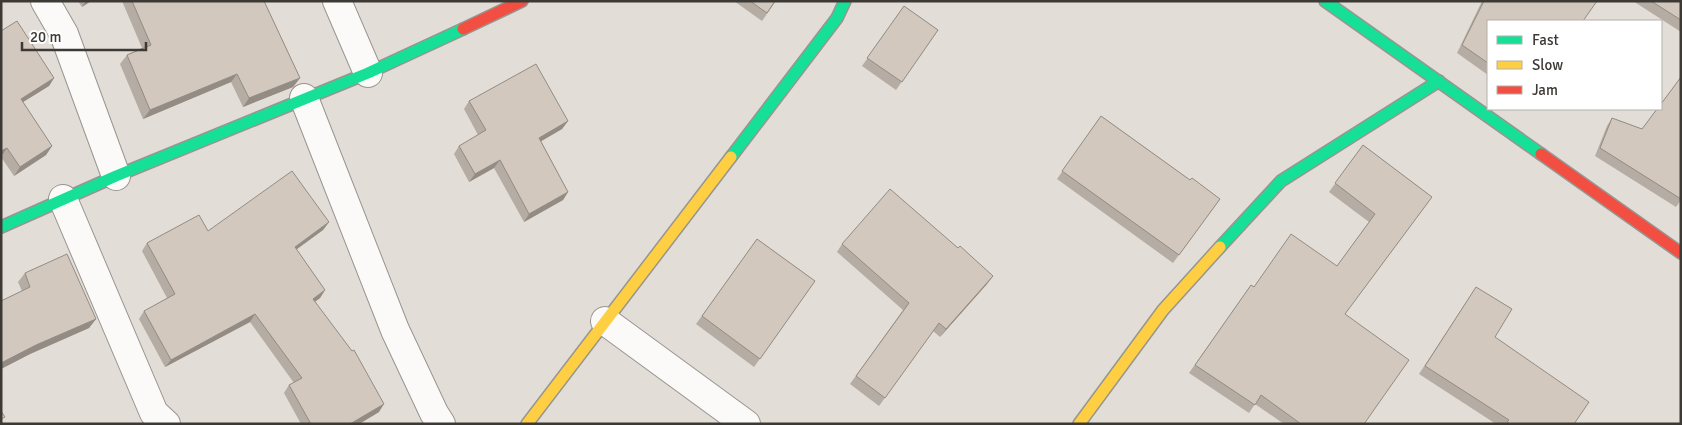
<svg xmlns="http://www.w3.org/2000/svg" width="1682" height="425" font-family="Signika,sans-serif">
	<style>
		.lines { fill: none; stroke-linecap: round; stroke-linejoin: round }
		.street-casing { stroke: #989590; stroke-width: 30 }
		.fast-casing { stroke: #989590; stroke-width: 14 }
		.slow-casing { stroke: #989590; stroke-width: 14 }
		.jam-casing { stroke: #989590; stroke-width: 14 }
		.street { stroke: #fbfaf9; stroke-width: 28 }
		.fast { stroke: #16e098; stroke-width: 11 }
		.slow { stroke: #ffcf43; stroke-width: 11 }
		.jam { stroke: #f24e42; stroke-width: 11 }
		.wall { fill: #b5aca3 }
		.shaded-wall { fill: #938c84 }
		.building { fill: #d2c8bd; stroke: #938c84 }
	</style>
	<rect width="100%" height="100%" fill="#e2ded7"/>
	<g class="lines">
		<g class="street-casing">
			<g id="street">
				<path d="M45 1 64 34 116 176"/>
				<path d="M337 1 368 73"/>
				<path d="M304 98 395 330 434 413 441 424"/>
				<path d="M63 199 154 413 166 424"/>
				<path d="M605 321 746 424"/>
			</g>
		</g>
		<g class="fast-casing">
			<g id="fast">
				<path d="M1325 1 1541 154"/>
				<path d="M731 157 837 18 845 1"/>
				<path d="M1 227 116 176 368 73 463 29"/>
				<path d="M1220 247 1281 181 1439 81"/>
			</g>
		</g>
		<g class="slow-casing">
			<g id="slow">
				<path d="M527 424 731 157"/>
				<path d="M1079 424 1163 310 1220 247"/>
			</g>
		</g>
		<g class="jam-casing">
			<g id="jam">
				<path d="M463 29 522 1"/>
				<path d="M1541 154 1681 253"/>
			</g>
		</g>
		<use href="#street" class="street"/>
		<use href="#fast" class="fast"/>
		<use href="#slow" class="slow"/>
		<use href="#jam" class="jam"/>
	</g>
	<g class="wall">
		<path d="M78 1H91L82 7Z"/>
		<path d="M122 1H264L300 78 293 87 243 107 231 82 143 119 120 64 127 55 142 48Z"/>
		<path d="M734 1H776L762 21Z"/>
		<path d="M1482 1H1597L1488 21V75L1457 53Z"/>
		<path d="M1633 1H1681V32Z"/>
		<path d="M904 6 938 30 896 90 862 66Z"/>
		<path d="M1 31 54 78 49 86 23 102 52 146 46 155 14 176 1 157Z"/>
		<path d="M1681 77V200L1676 207 1595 156 1607 126 1612 118 1642 129Z"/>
		<path d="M469 101 568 121 562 129 541 141 568 192 563 200 524 222 494 168 469 182 454 154 459 146 478 135 464 109Z"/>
		<path d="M1101 116 1190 180 1220 199 1173 263 1057 179Z"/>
		<path d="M1363 145 1432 197 1345 314 1364 424H1284L1255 404 1249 413 1189 373 1251 285 1254 287 1337 266 1369 222 1329 192Z"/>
		<path d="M329 222 323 230 296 249 325 290 320 298 315 302 379 412 359 424H301L284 393 289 385 294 383 250 322 165 367 139 319 144 311 167 298 142 251 147 243 208 231Z"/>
		<path d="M757 239 815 281 754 367 696 324Z"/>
		<path d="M842 244 958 248 993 276 987 284 940 337 933 331 879 406 850 384 903 310 837 252Z"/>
		<path d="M25 273 96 319 89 328 30 354 1 369V301L22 291 18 282Z"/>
		<path d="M1476 287 1495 337 1574 424H1496L1419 374Z"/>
	</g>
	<g class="shaded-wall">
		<path d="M86 1H91L82 7Z"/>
		<path d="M237 74 231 82 143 119 150 110Z"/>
		<path d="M54 78 49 86 15 107 21 99Z"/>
		<path d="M300 78 293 87 243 107 249 98Z"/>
		<path d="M568 121 562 129 533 146 539 138Z"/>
		<path d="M52 146 46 155 14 176 20 167Z"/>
		<path d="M7 148 1 157V151Z"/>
		<path d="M500 160 494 168 469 182 475 174Z"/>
		<path d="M568 192 563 200 524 222 529 214Z"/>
		<path d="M329 222 323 230 289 255 295 247Z"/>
		<path d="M993 276 987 284 940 337 946 329Z"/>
		<path d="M325 290 320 298 307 307 313 299Z"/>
		<path d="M255 314 250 322 165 367 171 360Z"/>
		<path d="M96 319 89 328 30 354 1 369V363L36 345Z"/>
		<path d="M384 404 379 412 359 424H350Z"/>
	</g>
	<g class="building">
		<path d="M132 1H264L300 78 249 98 237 74 150 110 127 55 151 45Z"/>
		<path d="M750 1H775L767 13Z"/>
		<path d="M1484 1H1597L1583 21H1488V63L1462 45Z"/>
		<path d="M1651 1H1681V20Z"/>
		<path d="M904 6 938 30 902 82 867 58Z"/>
		<path d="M17 21 54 78 21 99 52 146 20 167 7 148 1 151V31Z"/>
		<path d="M536 64 568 121 539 138 568 192 529 214 500 160 475 174 459 146 486 130 469 101Z"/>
		<path d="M1681 77V199L1600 148 1612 118 1642 129 1657 109H1661V104Z"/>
		<path d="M1101 116 1190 180 1192 178 1220 199 1179 255 1062 171Z"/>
		<path d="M1363 145 1432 197 1345 314 1409 360 1364 424H1301L1261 395 1255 405 1195 365 1251 285 1254 287 1291 234 1337 266 1375 214 1335 183Z"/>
		<path d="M292 171 329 222 295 247 325 290 313 299 352 351 354 350 384 404 350 424H311L289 385 302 378 255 314 171 360 144 311 175 294 147 243 199 215 208 231Z"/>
		<path d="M890 189 958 248 960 246 993 276 946 329 939 323 885 398 856 376 909 303 842 244Z"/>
		<path d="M757 239 815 281 760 359 702 316Z"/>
		<path d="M67 254 96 319 36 345 1 363V301L30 287 25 273Z"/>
		<path d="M1476 287 1512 309 1495 337 1589 402 1574 424H1510L1507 422 1509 420 1425 366Z"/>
		<path d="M1 411 5 417 1 419Z"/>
	</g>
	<rect width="1682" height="425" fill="none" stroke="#3d3a35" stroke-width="5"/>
	<rect x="1487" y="20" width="175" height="90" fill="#ffffff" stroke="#b1b0ae"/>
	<rect x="1497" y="36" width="25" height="8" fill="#16e098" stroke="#b1b0ae"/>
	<text x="1532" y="45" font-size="15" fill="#3d3a35">Fast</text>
	<rect x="1497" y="61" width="25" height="8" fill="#ffcf43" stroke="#b1b0ae"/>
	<text x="1532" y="70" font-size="15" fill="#3d3a35">Slow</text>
	<rect x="1497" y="86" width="25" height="8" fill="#f24e42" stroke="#b1b0ae"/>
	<text x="1532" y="95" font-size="15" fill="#3d3a35">Jam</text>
	<path d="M22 42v8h124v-8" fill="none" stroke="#3d3a35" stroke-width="2.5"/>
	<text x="30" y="42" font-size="15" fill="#3d3a35" stroke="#ffffff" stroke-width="4" paint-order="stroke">20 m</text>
</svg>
